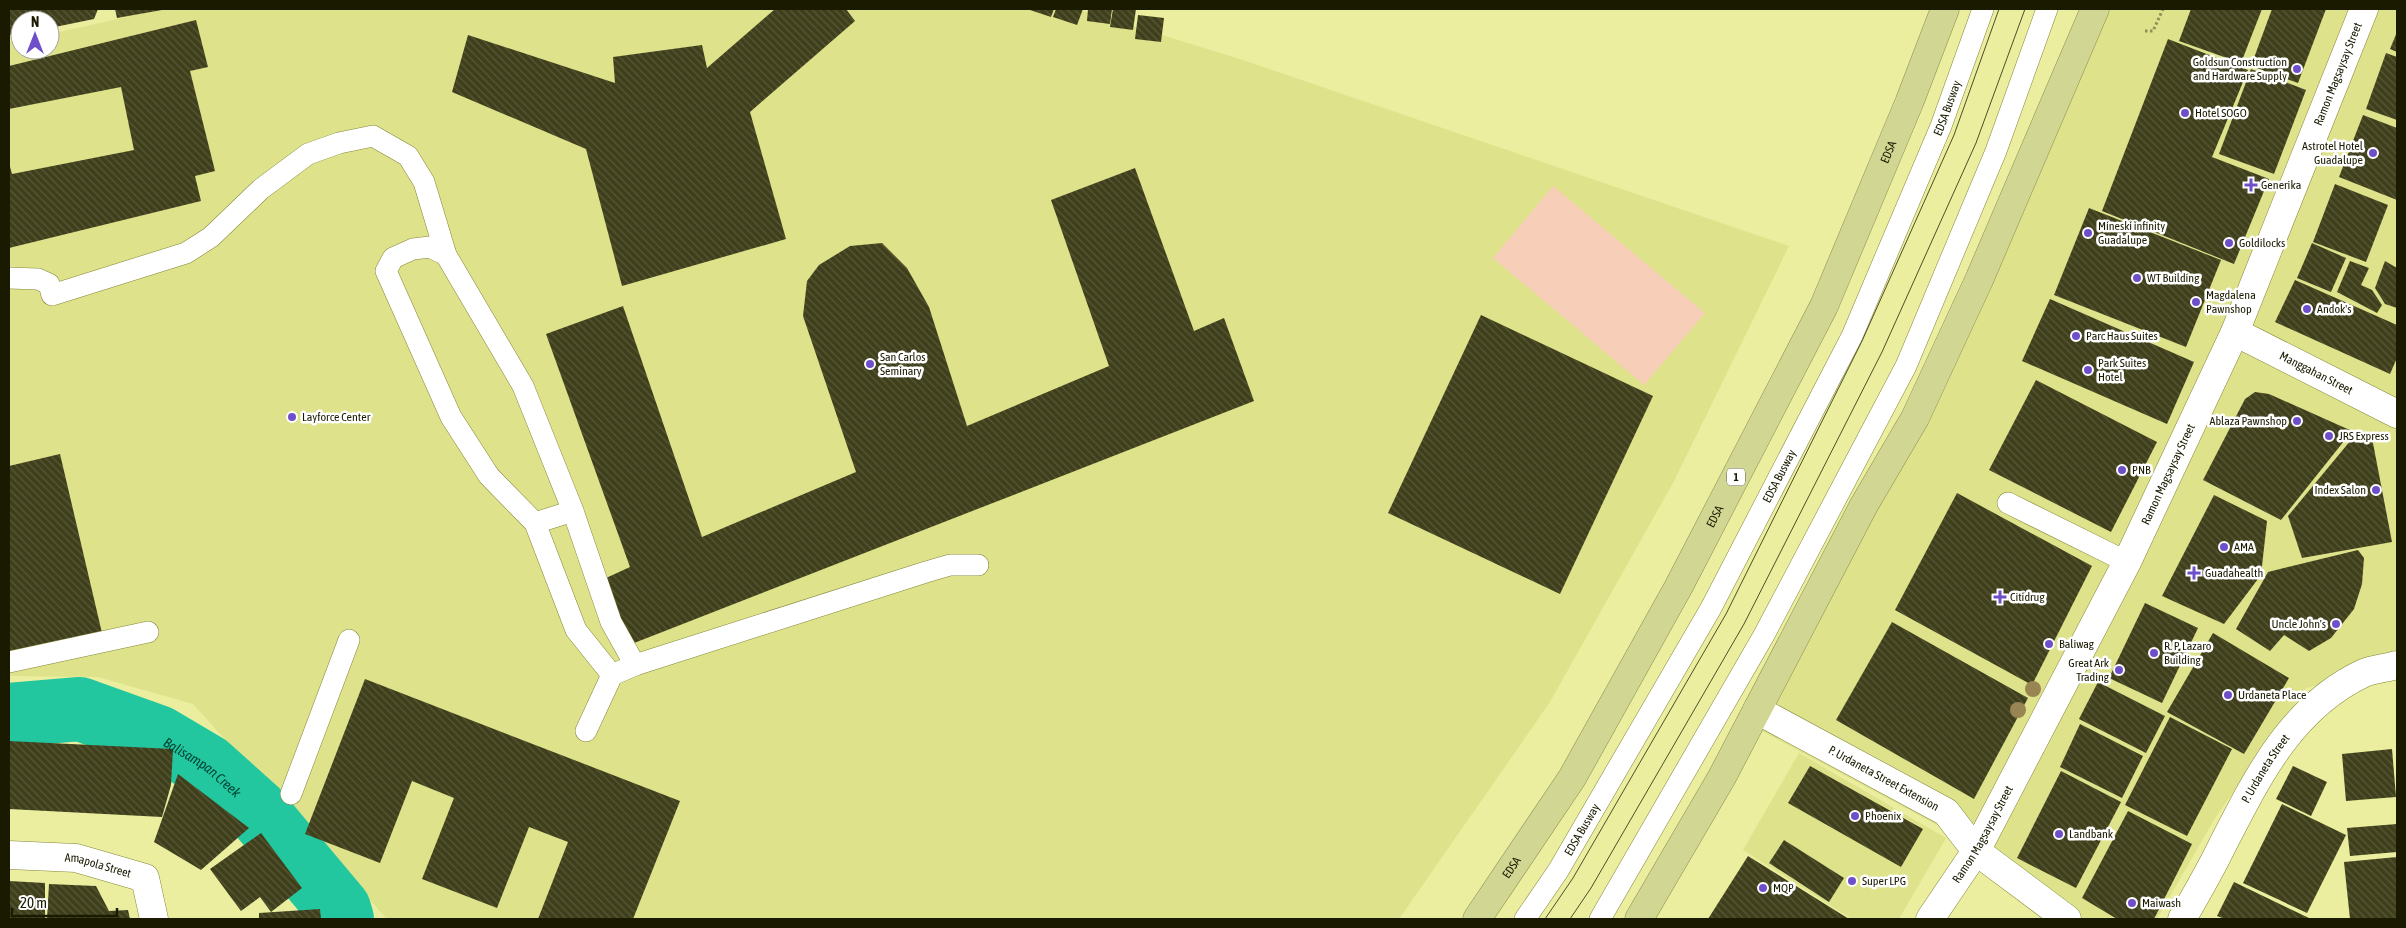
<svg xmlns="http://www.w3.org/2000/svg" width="2406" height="928" font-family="'Asap Condensed',sans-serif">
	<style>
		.built { fill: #dee28a }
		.green { fill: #f7ceb7 }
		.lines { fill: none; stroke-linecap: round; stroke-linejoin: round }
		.river { stroke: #23c79f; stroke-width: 64 }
		.building { fill: url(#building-back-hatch) }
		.service-casing { stroke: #848739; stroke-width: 22 }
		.minor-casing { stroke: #848739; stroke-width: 29 }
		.trunk-casing { stroke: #8a8d4e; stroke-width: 29 }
		.path { stroke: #8e9058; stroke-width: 3; stroke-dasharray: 2.5 2.5; stroke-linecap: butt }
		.service { stroke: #fff; stroke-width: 21 }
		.minor { stroke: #fff; stroke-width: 28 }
		.trunk { stroke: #d2d693; stroke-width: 28 }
		.tram { stroke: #4e4f28; stroke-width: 1 }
		.tree { fill: #998453 }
		.poi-dot { fill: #6e4fc9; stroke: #fff; stroke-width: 2 }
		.labels { text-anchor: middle; stroke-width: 5; stroke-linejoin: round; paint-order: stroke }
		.shield { fill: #fff; stroke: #5f5f4c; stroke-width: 1 }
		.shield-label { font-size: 11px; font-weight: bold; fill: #1a1a00 }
		.poi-label { font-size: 12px; fill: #1a1a00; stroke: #fff; text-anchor: start }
		.street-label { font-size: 12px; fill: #1a1a00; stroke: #fff }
		.water-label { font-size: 14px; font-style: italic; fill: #004434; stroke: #fff }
	</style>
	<defs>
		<pattern id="building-back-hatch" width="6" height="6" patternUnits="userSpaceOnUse" patternTransform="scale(1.25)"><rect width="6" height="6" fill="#3f401b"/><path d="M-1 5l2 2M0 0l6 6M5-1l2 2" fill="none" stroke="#585839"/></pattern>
	</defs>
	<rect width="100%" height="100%" fill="#eaee9e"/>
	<g class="built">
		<path d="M163 9H1077L1240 59 1789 246 1674 481 1550 702 1399 919H387L193 704 98 677 9 676V43L20 40V50H50V34Z"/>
		<path d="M2110 9H2397V667L2306 688 2215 818 2157 919H2082L1991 854 1760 730Z"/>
		<path d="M1799 753 1946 838 1899 919H1852L1743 850Z"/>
	</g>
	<path class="green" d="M1553 186 1705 313 1644 385 1493 258Z"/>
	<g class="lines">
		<path class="river" id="s1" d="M9 715 80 709 158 737 207 766 256 810 339 909 342 919"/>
	</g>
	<g class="building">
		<path d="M9 9H98L94 19 50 28V20H20V33L9 35Z"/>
		<path d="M115 9H162V10L117 18Z"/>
		<path d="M775 9H846L855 21 750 112 786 239 622 286 586 149 452 92 468 35 615 83 613 57 702 45 707 68Z"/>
		<path d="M1027 9H1054L1051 17Z"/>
		<path d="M1056 9H1083L1077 25 1053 17Z"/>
		<path d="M1088 9H1112L1110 24 1087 21Z"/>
		<path d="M1113 9H1136L1133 30 1110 27Z"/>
		<path d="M2191 9H2262L2241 63 2179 41Z"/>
		<path d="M2272 9H2326L2298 83 2251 66Z"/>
		<path d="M1138 15 1164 18 1161 42 1135 39Z"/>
		<path d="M196 20 208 67 190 71 215 171 195 176 201 201 9 248V163L12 174 134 150 121 87 9 109V66Z"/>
		<path d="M2397 32V52L2390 49Z"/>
		<path d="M2168 39 2248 70 2212 157 2269 179 2234 264 2102 211Z"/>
		<path d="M2386 53 2397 57V120L2366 109Z"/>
		<path d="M2251 69 2306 90 2274 174 2219 154Z"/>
		<path d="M2363 115 2397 128V200L2339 177Z"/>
		<path d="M1135 168 1194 331 1224 318 1254 401 629 645 606 578 630 567 546 334 623 306 702 537 856 472 803 316 807 281 819 265 850 246 882 243 907 268 929 307 967 426 1109 366 1051 200Z"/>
		<path d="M2335 184 2388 205 2366 262 2313 242Z"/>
		<path d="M2089 208 2221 260 2186 347 2054 295Z"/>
		<path d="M2312 243 2346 258 2331 292 2297 278Z"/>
		<path d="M2350 261 2369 268 2361 285 2372 290 2382 305 2377 313 2337 292Z"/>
		<path d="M2385 261 2397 268V308L2385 304 2375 288Z"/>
		<path d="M2295 280 2397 325V358L2390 374 2275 322Z"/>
		<path d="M2050 299 2194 362 2167 424 2022 361Z"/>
		<path d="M1481 315 1653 396 1560 594 1388 513Z"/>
		<path d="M2036 380 2157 442 2111 532 1989 470Z"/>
		<path d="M2255 392 2269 394 2352 431 2281 520 2203 480 2245 399Z"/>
		<path d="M2356 434 2372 438 2392 542 2302 558 2288 516Z"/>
		<path d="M60 454 102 633 9 654V466Z"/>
		<path d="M1957 493 2092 566 2032 685 1895 610Z"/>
		<path d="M2214 495 2267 521 2261 575 2224 624 2162 596Z"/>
		<path d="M2358 550 2364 558 2362 584 2354 609 2331 638 2309 651 2284 635 2270 651 2236 629 2268 572Z"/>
		<path d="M2145 603 2198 628 2162 703 2109 678Z"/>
		<path d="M1892 622 2028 698 1974 799 1836 720Z"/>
		<path d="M2213 633 2289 678 2244 754 2167 712Z"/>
		<path d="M365 679 680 801 633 919H538L568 842 529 827 497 908 422 879 454 798 412 781 380 863 305 834Z"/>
		<path d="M2098 682 2165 716 2146 753 2079 719Z"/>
		<path d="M2170 717 2232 749 2187 836 2125 805Z"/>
		<path d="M2080 724 2143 756 2122 798 2060 767Z"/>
		<path d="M9 741 173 749 171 785 162 817 9 809Z"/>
		<path d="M2392 749 2396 797 2346 801 2342 754Z"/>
		<path d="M1810 766 1923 829 1901 867 1788 803Z"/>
		<path d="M2293 766 2327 782 2311 816 2276 799Z"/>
		<path d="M2061 771 2121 802 2076 888 2017 858Z"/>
		<path d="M178 774 249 828 201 870 154 842Z"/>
		<path d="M2282 804 2346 835 2307 913 2243 883Z"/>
		<path d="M2128 811 2192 844 2154 919H2117L2082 898Z"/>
		<path d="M2397 824V852L2350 856 2347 828Z"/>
		<path d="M261 833 302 888 271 912 260 897 241 911 210 869Z"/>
		<path d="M1784 840 1844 878 1829 902 1769 863Z"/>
		<path d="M1748 856 1849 919H1708Z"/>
		<path d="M2397 857V918L2350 919 2344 862Z"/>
		<path d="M9 881 45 883V919H9Z"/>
		<path d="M2234 882 2311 919H2225L2217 916Z"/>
		<path d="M49 884 96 886 109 911 128 910 130 919H47Z"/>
		<path d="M320 909 321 919H259V913Z"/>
	</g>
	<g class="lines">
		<g class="service-casing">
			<g id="service">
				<path d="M9 278 38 279 49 284 52 295 186 253 211 237 261 189 308 154 339 143 373 136 408 156 424 182 446 255"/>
				<path d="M2008 503 2127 562"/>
				<path d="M535 523 573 511"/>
				<path d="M9 662 148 632"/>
				<path d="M612 675 576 630 535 523 489 476 451 417 386 271 393 258 413 249 430 247 446 255 523 386 573 511 611 622 635 665"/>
				<path d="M586 731 612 675 635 665 926 572 950 565H978"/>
				<path d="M291 794 349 640"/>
				<path id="s2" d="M1525 919 1558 871 1711 608 1852 336 1941 126 1983 9"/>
				<path d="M1600 919 1764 635 1906 366 1996 151 2047 9"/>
			</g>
		</g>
		<g class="minor-casing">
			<g id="minor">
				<path id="s3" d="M2235 332 2397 414"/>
				<path id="s4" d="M1757 710 1946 812 1976 851 2067 919"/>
				<path id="s5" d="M9 855 76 858 145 878 154 919"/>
				<path id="s6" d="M1930 919 1976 851 2127 562 2235 332 2364 9"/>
				<path id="s7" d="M2182 919C2196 895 2210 871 2222 846 2257 778 2291 707 2364 673 2374 669 2387 668 2397 665"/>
			</g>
		</g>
		<g class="trunk-casing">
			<g id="trunk">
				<path id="s8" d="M1477 919 1572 778 1679 586 1824 306 1909 103 1945 9"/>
				<path d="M1639 919 1722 777 1864 505 1915 418 1979 280 2095 9"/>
			</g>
		</g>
		<path class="path" d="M2145 31H2153L2163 9"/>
		<use href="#service" class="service"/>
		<use href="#minor" class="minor"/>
		<use href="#trunk" class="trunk"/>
		<g class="tram">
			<path d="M1545 919 1573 878 1726 614 1862 341 1954 135 1999 9"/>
			<path d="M1570 919 1591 888 1744 624 1882 352 1976 143 2025 9"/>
		</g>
	</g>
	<g class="tree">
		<circle cx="2033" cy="689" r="8"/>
		<circle cx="2018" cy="710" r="8"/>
	</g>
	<g class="poi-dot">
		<circle cx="2297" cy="69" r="5"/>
		<circle cx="2185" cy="113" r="5"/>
		<circle cx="2373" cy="153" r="5"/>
		<path d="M2248.5 177.5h5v5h5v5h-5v5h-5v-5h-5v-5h5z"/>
		<circle cx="2088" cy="233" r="5"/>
		<circle cx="2229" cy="243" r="5"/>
		<circle cx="2137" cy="278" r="5"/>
		<circle cx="2196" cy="302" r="5"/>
		<circle cx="2307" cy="309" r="5"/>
		<circle cx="2076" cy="336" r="5"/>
		<circle cx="870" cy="364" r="5"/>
		<circle cx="2088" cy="370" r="5"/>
		<circle cx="292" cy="417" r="5"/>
		<circle cx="2297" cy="421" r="5"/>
		<circle cx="2329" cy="436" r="5"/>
		<circle cx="2122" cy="470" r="5"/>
		<circle cx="2376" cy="490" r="5"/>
		<circle cx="2224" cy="547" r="5"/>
		<path d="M2191.5 565.5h5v5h5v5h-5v5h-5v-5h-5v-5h5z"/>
		<path d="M1997.5 589.5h5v5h5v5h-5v5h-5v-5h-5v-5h5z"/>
		<circle cx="2336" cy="624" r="5"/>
		<circle cx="2049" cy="644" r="5"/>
		<circle cx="2154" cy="653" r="5"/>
		<circle cx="2119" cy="670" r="5"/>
		<circle cx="2228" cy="695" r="5"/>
		<circle cx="1855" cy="816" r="5"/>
		<circle cx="2059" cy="834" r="5"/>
		<circle cx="1852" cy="881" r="5"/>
		<circle cx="1763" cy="888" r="5"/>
		<circle cx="2132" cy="903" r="5"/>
	</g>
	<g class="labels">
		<rect class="shield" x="1727" y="468.5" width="18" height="17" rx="4"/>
		<g class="shield-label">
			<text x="1736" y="481">1</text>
		</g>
		<g class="poi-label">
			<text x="2287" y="66" text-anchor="end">Goldsun Construction<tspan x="2287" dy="14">and Hardware Supply</tspan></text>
			<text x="2195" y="117">Hotel SOGO</text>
			<text x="2363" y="150" text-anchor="end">Astrotel Hotel<tspan x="2363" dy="14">Guadalupe</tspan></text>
			<text x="2261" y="189">Generika</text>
			<text x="2098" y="230">Mineski infinity<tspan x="2098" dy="14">Guadalupe</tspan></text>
			<text x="2239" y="247">Goldilocks</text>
			<text x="2147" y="282">WT Building</text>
			<text x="2206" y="299">Magdalena<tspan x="2206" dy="14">Pawnshop</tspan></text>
			<text x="2317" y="313">Andok's</text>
			<text x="2086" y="340">Parc Haus Suites</text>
			<text x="880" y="361">San Carlos<tspan x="880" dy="14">Seminary</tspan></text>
			<text x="2098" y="367">Park Suites<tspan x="2098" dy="14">Hotel</tspan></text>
			<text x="302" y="421">Layforce Center</text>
			<text x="2287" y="425" text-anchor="end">Ablaza Pawnshop</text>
			<text x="2339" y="440">JRS Express</text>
			<text x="2132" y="474">PNB</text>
			<text x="2366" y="494" text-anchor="end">Index Salon</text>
			<text x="2234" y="551">AMA</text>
			<text x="2205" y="577">Guadahealth</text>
			<text x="2010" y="601">Citidrug</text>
			<text x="2326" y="628" text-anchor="end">Uncle John's</text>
			<text x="2059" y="648">Baliwag</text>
			<text x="2164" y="650">R. P. Lazaro<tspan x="2164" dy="14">Building</tspan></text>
			<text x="2109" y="667" text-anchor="end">Great Ark<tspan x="2109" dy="14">Trading</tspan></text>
			<text x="2238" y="699">Urdaneta Place</text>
			<text x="1865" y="820">Phoenix</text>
			<text x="2069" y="838">Landbank</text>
			<text x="1862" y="885">Super LPG</text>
			<text x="1773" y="892">MQP</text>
			<text x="2142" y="907">Maiwash</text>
		</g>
		<g class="street-label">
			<text dy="4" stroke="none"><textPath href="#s6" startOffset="940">Ramon Magsaysay Street</textPath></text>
			<text dy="4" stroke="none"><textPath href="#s2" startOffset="916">EDSA Busway</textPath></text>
			<text dy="4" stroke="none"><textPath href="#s8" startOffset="872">EDSA</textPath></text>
			<text dy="4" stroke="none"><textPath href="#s3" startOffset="91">Manggahan Street</textPath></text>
			<text dy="4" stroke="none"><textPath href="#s6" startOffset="505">Ramon Magsaysay Street</textPath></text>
			<text dy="4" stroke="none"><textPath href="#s2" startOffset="511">EDSA Busway</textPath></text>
			<text dy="4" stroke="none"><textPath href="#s8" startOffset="468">EDSA</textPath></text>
			<text dy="4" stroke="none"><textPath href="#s7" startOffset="172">P. Urdaneta Street</textPath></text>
			<text dy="4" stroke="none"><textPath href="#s4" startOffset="144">P. Urdaneta Street Extension</textPath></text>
			<text dy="4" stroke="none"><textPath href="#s2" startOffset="106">EDSA Busway</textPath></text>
			<text dy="4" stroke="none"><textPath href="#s6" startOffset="100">Ramon Magsaysay Street</textPath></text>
			<text dy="4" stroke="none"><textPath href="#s5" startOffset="90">Amapola Street</textPath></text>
			<text dy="4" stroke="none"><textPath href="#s8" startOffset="62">EDSA</textPath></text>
		</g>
		<g class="water-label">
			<text dy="5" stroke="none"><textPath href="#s1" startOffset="208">Balisampan Creek</textPath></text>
		</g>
	</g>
	<rect width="2406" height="928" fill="none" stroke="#1a1a00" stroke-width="20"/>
	<g transform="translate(35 35)"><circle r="24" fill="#ffffff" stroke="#a3a399"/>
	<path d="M0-4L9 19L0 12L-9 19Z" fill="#6e4fc9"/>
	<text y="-8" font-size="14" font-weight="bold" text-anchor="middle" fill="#1a1a00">N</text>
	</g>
	<path d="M12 908v8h105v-8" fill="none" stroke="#1a1a00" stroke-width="2.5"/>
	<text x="20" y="908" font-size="15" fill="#1a1a00" stroke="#ffffff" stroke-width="4" paint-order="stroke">20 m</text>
</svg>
